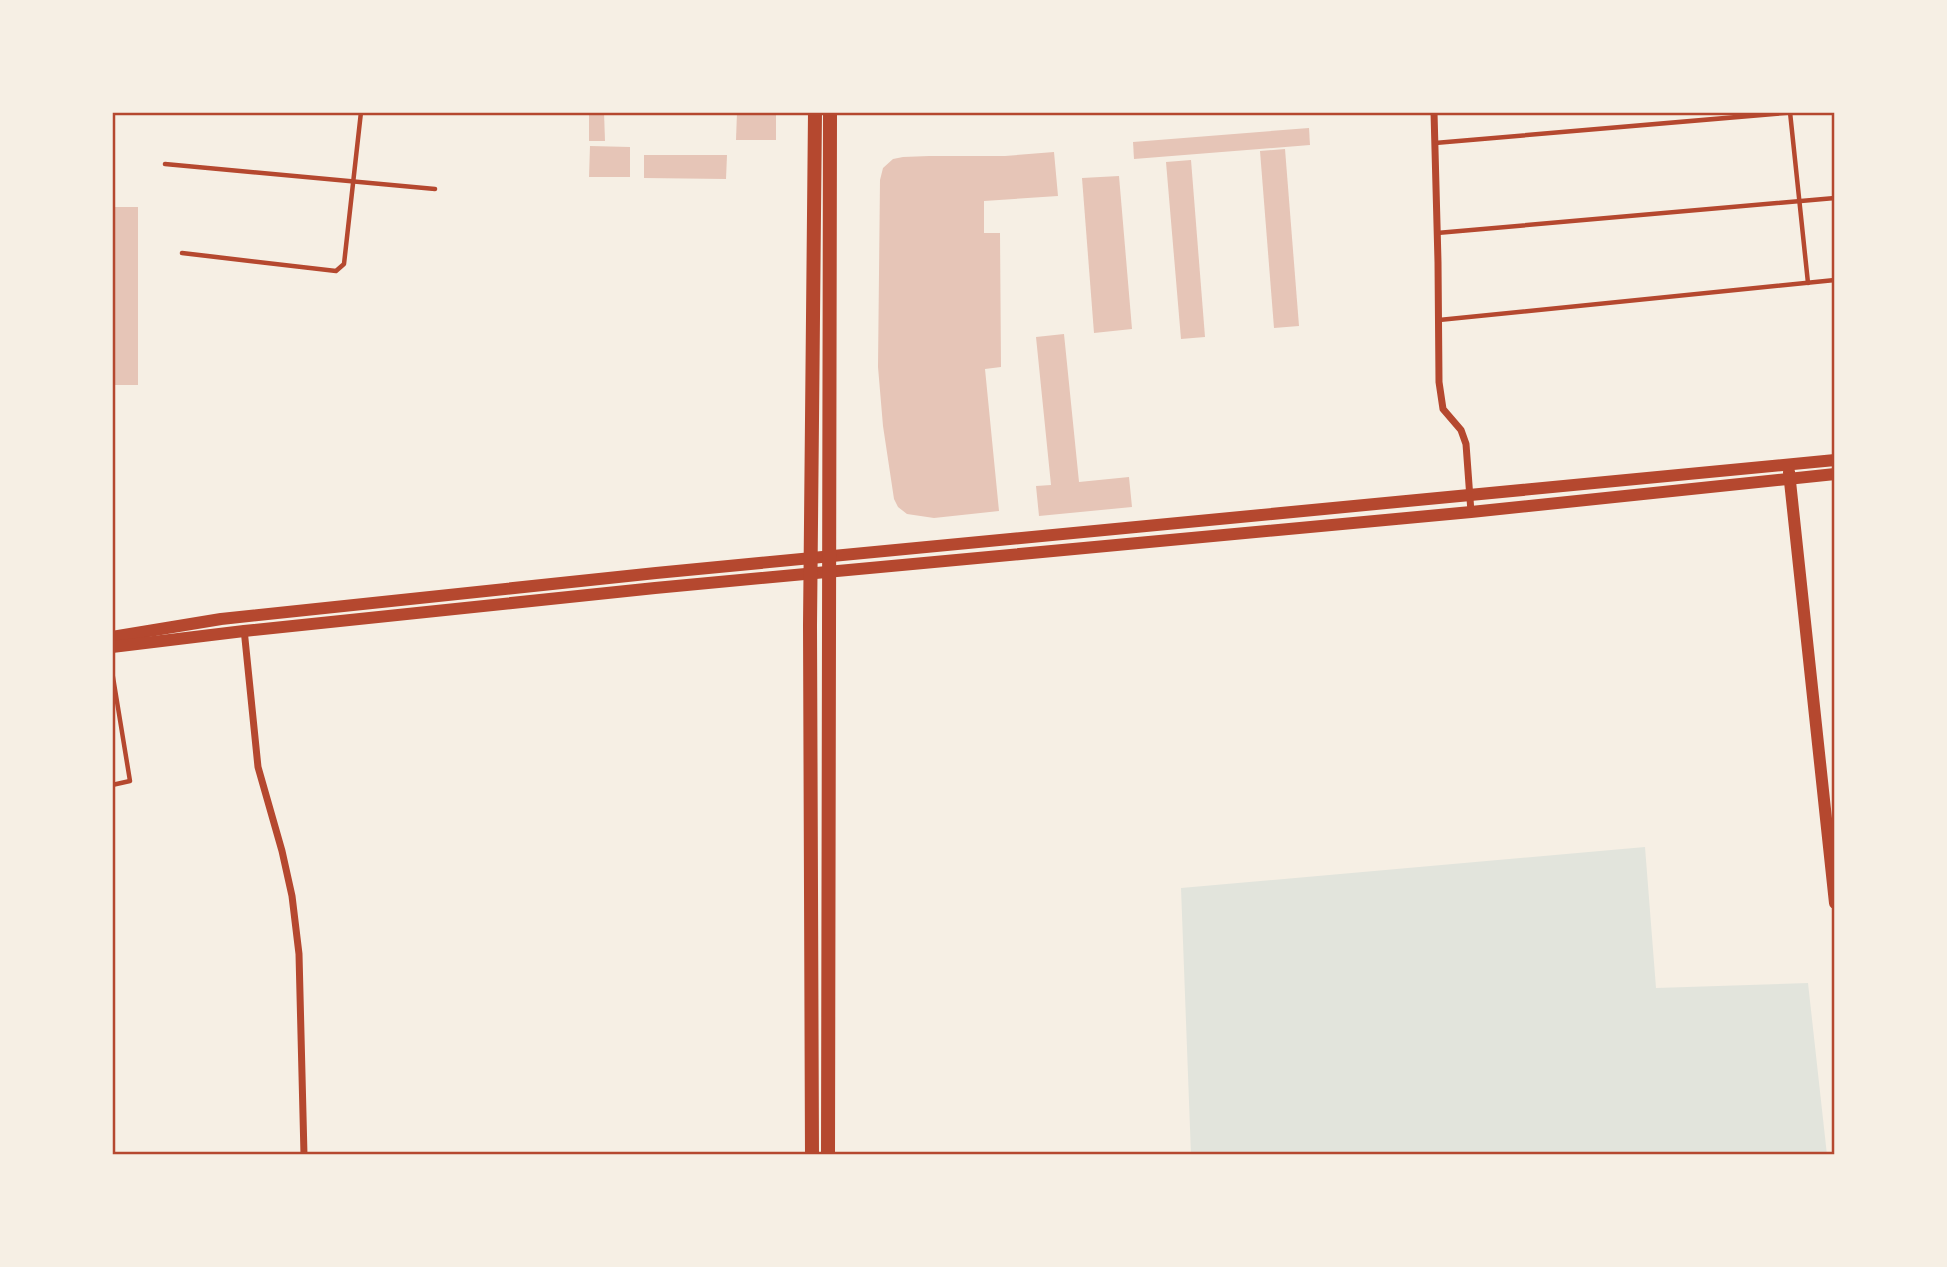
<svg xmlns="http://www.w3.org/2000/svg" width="1947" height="1267" font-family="'Golos Text',sans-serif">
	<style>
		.green { fill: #e2e4dc }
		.building { fill: #e6c5b7 }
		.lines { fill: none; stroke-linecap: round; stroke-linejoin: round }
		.service { stroke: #b5482f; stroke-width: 4.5 }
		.minor { stroke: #b5482f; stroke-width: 7 }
		.tertiary { stroke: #b5482f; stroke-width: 12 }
		.secondary { stroke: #b5482f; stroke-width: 14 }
		.neatline { fill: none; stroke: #b5482f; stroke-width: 2.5 }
	</style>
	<rect width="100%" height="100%" fill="#f6efe4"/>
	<path class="green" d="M1645 847 1656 988 1808 983 1827 1155H1191L1181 888Z"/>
	<g class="building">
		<path d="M589 112H604L605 141H589Z"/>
		<path d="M737 112H776V140H736Z"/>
		<path d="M1309 128 1310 145 1134 159 1133 142Z"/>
		<path d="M590 146 630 147V177H589Z"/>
		<path d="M1285 149 1299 326 1274 328 1260 151Z"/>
		<path d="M1054 152 1058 196 984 201V233H1000L1001 367 985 369 999 511 934 518 907 514 898 507 894 499 883 426 878 367 880 180 883 168 893 159 903 157 929 156H1005Z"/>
		<path d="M644 155H727L726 179 644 178Z"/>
		<path d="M1191 160 1205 337 1181 339 1166 162Z"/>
		<path d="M1119 176 1132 329 1094 333 1082 178Z"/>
		<rect x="112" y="207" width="26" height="178"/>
		<path d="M1064 334 1079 482 1129 477 1132 507 1039 516 1036 486 1051 485 1036 337Z"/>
	</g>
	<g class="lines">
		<g class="service">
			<path d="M1790 112 1808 283"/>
			<path d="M1435 143 1796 112"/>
			<path d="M165 164 435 189"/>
			<path d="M1437 233 1835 198"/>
			<path d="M182 253 336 271 344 264 361 112"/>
			<path d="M1439 320 1835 280"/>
			<path d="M112 671 130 781 112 785"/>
		</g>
		<g class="minor">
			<path d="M1434 112 1438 262 1439 382 1443 409 1461 430 1466 444 1471 512"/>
			<path d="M244 629 258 767 282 851 292 896 299 954 304 1155"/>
		</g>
		<g class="tertiary">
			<path d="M1789 472 1835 903"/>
			<path d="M112 637 221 619 656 573 1835 460"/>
			<path d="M112 647 244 631 655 588 1471 512 1835 474"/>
		</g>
		<g class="secondary">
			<path d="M812 1155 810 626 815 112"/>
			<path d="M828 1155 830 112"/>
		</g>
	</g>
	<rect width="1947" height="1267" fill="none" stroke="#f6efe4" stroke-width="228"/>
	<rect x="114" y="114" width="1719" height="1039" class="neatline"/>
</svg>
